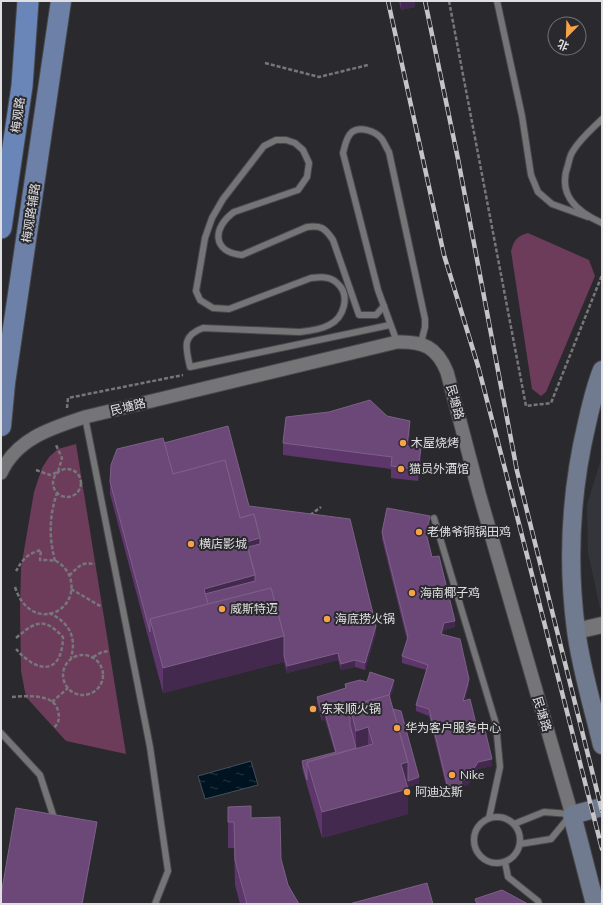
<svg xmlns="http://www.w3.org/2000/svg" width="603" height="905" font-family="Mulish,'Noto Sans SC',sans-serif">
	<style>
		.built { fill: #34343b }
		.park { fill: #6c3c5a }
		.water { fill: url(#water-ripples); stroke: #43505b }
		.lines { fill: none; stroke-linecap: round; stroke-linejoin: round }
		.service-casing { stroke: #48484a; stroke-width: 8 }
		.minor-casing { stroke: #48484a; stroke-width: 15 }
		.tertiary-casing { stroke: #48484a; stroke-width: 18 }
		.secondary-casing { stroke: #48484a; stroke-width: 20 }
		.primary-casing { stroke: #48484a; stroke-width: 22 }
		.trunk-casing { stroke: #48484a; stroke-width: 23 }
		.path { stroke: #77777a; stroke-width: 2.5; stroke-dasharray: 4 2; stroke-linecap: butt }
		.service { stroke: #757578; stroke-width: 6 }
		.minor { stroke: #757578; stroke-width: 13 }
		.tertiary { stroke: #757578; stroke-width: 16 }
		.secondary { stroke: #717b90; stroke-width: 18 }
		.primary { stroke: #6d81a8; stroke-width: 20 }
		.trunk { stroke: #6a85b8; stroke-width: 21 }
		.rail-casing { stroke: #c5c5c7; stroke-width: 4.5 }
		.rail { stroke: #2a292d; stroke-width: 3; stroke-dasharray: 9; stroke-linecap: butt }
		.wall { fill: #5d366b }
		.shaded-wall { fill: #43294d }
		.building { fill: #6b4878; stroke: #7d6088 }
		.poi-dot { fill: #f7a248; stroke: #2a292d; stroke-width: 1.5 }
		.labels { text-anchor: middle; stroke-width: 4; stroke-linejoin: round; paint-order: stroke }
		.street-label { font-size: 12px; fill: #e0e0e2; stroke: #2a292d }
		.poi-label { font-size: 12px; fill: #e0e0e2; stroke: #2a292d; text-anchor: start }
	</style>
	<defs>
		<pattern id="water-ripples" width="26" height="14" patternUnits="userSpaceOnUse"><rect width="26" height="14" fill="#001321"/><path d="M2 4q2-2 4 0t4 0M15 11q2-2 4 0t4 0" fill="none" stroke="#253541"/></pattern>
	</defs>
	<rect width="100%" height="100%" fill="#2a292d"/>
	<path class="built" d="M602 456V607L600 608 588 553 587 505Z"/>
	<g class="park">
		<path d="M528 233 589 260 595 276 546 392 541 396 532 389 511 251C514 240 517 236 528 233Z"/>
		<path d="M76 444 126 754 66 741 26 697 21 671 20 610 21 568 34 492 42 468 49 457 58 449Z"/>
	</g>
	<path class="water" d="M251 761 258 785 205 799 198 776Z"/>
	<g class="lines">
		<g class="service-casing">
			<g id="service">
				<path d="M497 1 522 116 531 175 538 192 552 204 588 217"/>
				<path d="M602 119C592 129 580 139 573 151 570 155 569 161 568 165 557 195 577 212 602 223"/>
				<path d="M384 306 376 315H359L333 240C325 228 321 225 307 227L242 255C212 252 212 228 234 212L298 190 307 177 309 163 303 150 295 143 286 140H276L264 146 223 199 212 218 205 238 196 291 200 300 213 308 229 309 311 278C320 277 330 276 337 283 351 295 344 318 329 325 320 330 309 331 299 332L203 328C181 336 186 348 190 367L390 325"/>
				<path d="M397 342 378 290 343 153C345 146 346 137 352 132 360 126 375 131 381 138 384 141 386 148 389 152L425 319V327L421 343"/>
				<path d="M85 417 150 747 168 871 155 904"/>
				<path d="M434 518 496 724 500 767 489 818"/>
				<path d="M1 733 40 775 54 818"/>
				<circle cx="497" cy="840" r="23"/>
				<path d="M514 824 544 812 570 814"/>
				<path d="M520 844 551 839 569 817"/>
				<path d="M505 862 508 877 538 901 539 904"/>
			</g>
		</g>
		<g class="minor-casing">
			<path id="minor" d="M1 473C16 439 51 428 85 417L397 342C423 341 437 347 447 372L479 493 572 815"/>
		</g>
		<g class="tertiary-casing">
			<path id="tertiary" d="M576 631 602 625"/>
		</g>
		<g class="secondary-casing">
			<g id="secondary">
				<path d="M602 370C595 387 591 405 587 423 571 490 567 561 576 630 581 669 593 707 602 745"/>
				<path d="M595 904 572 815 602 807"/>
			</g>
		</g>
		<g class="primary-casing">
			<path id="primary" d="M1 426 5 383 61 1"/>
		</g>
		<g class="trunk-casing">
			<path id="trunk" d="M1 228 22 86 28 1"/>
		</g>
		<g class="path">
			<path d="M449 1 526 406 551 403 602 275"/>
			<path d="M265 63 319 77 368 65"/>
			<path d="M67 408 68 398 183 375"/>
			<circle cx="67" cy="483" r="14"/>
			<path d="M36 470 50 475 58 472 62 458 56 445"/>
			<path d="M310 515 321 507"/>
			<path d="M55 561C49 538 49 516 57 493"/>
			<path d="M69 576C79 566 81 562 95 564"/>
			<path d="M15 587C30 634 81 613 70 577 68 571 62 564 56 561 51 560 45 560 40 560L41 550C27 554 23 559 16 571"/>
			<path d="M71 589 102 607"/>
			<path d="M49 613C69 622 77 637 71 658"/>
			<path d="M16 638C36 621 44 617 63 637 62 675 38 674 16 649"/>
			<circle cx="83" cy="675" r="20"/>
			<path d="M93 657 102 652 109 651"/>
			<path d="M12 697C25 696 55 693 58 711 60 718 59 722 54 728"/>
			<path d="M52 702 68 688"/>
		</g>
		<use href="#service" class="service"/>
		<use href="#minor" class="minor"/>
		<use href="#tertiary" class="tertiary"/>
		<use href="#secondary" class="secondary"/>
		<use href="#primary" class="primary"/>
		<use href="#trunk" class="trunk"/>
		<g class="rail-casing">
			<g id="rail">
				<path d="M388 1 444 255 478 366 506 473 602 849"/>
				<path d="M425 1 458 159 517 471 602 811"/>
			</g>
		</g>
		<use href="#rail" class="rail"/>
	</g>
	<g class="wall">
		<path d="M399 1H415V7L401 10Z"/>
		<path d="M387 416 410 434 408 446 421 460 418 481 391 478V469L283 455V443Z"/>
		<path d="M164 443 249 506 376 633 365 670 355 667 341 670 338 660 287 673 284 662 163 693 110 494V482Z"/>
		<path d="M430 522 427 536 432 557 455 627 444 630 443 634 469 685 465 700 492 766 478 769 468 785 462 786V791L448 794 429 716 416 711V705L426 670 402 663V656L407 640 382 539V532Z"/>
		<path d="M367 682 394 686 390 698 393 709 419 784 407 787 408 814 322 838 302 768V761L335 753 325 719 322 721 317 703V697L345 688V684Z"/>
		<path d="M228 807 251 818 281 859 288 885 299 904H240L235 885 234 848H228Z"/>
	</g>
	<g class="shaded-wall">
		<path d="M401 1H415V7L401 10Z"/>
		<path d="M410 421V434L407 458V446Z"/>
		<path d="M421 448V460L418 481V469Z"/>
		<path d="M430 516V522L426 540V533Z"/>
		<path d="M260 538V550L248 553 246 542Z"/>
		<path d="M255 575V587L206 600 204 589Z"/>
		<path d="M455 621V627L444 630 441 640V634L444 623Z"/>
		<path d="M376 626V633L365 670V663Z"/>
		<path d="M284 636V662L163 693V668Z"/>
		<path d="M338 653V660L287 673V666Z"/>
		<path d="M355 660V667L341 670V664Z"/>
		<path d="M469 679V685L463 707V701Z"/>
		<path d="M394 680V686L386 713V706Z"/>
		<path d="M325 713V719L322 721V714Z"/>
		<path d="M368 727V753L356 756V731Z"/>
		<path d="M492 759V766L478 769 468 785 462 786V791L448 794V788L461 780 478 762Z"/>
		<path d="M408 762 419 777V784L401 789V764Z"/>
		<path d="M408 789V814L322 838V812Z"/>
		<path d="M97 822V825L83 904H82Z"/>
	</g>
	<g class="building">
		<path d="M370 400 387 416 410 421 407 446 421 448 418 469 391 466 392 457 283 443 286 417 329 412Z"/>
		<path d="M228 426 249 506 350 519 376 626 365 663 355 660 341 664 338 653 287 666 284 656V636L271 588 208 604 205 594 255 581V575L248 547 260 544V538L254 514 240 518 225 460 173 474 164 443Z"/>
		<path d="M163 438 173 474 225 460 240 518 254 514 260 538 246 542 255 575 204 589 208 604 150 619V632L110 482 111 465 117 449Z"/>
		<path d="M387 508 430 516 426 533 432 557 439 556 455 621 444 623 441 634 460 639 469 679 463 701 470 699 478 732 485 730 492 759 478 762 468 778 461 780 462 785 448 788 429 709 416 705 428 665 402 656 408 637 382 532Z"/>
		<path d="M271 588 284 636 163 668 150 619Z"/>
		<path d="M370 672 394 680 389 695 350 706V725L356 748 307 762V780L302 761 336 752 325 713 322 714 317 697 346 688 345 684 360 680 367 682Z"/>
		<path d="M389 695 408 762 401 764 408 789 322 812 307 762 373 744 368 727 356 731 350 706Z"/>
		<path d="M393 709 401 711 419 777 408 781V762Z"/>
		<path d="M251 806V818L280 817 281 859 288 885 299 904H247L235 860 234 822H228V807Z"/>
		<path d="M16 808 97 822 82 904H1V895Z"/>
		<path d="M427 883 433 904H349Z"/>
		<path d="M502 890 528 904H477L475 899Z"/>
	</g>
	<g class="poi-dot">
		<circle cx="403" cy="443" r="4"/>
		<circle cx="401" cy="469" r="4"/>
		<circle cx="419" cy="532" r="4"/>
		<circle cx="191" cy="544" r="4"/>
		<circle cx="412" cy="593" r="4"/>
		<circle cx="222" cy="609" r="4"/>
		<circle cx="327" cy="619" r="4"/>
		<circle cx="313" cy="709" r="4"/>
		<circle cx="397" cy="728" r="4"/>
		<circle cx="452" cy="775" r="4"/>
		<circle cx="407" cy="792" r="4"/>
	</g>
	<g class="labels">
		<g class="street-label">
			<text transform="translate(18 115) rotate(-82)" y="4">梅观路</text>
			<text transform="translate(31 213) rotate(-81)" y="4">梅观路辅路</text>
			<text transform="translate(455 402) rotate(75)" y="4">民塘路</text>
			<text transform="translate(128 407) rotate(-14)" y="4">民塘路</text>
			<text transform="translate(542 714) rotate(73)" y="4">民塘路</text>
		</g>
		<g class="poi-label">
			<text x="411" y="447">木屋烧烤</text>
			<text x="409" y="473">猫员外酒馆</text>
			<text x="427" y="536">老佛爷铜锅田鸡</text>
			<text x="199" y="548">横店影城</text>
			<text x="420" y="597">海南椰子鸡</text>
			<text x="230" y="613">威斯特迈</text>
			<text x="335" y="623">海底捞火锅</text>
			<text x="321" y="713">东来顺火锅</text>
			<text x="405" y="732">华为客户服务中心</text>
			<text x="460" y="779">Nike</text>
			<text x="415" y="796">阿迪达斯</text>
		</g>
	</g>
	<rect width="603" height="905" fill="none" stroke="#e0e0e2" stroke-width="4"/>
	<g transform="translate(567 36) rotate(203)"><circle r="19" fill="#2a292d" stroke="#737275"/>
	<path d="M0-3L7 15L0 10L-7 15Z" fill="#f7a248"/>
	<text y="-6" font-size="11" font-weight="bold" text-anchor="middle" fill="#e0e0e2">北</text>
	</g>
</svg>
